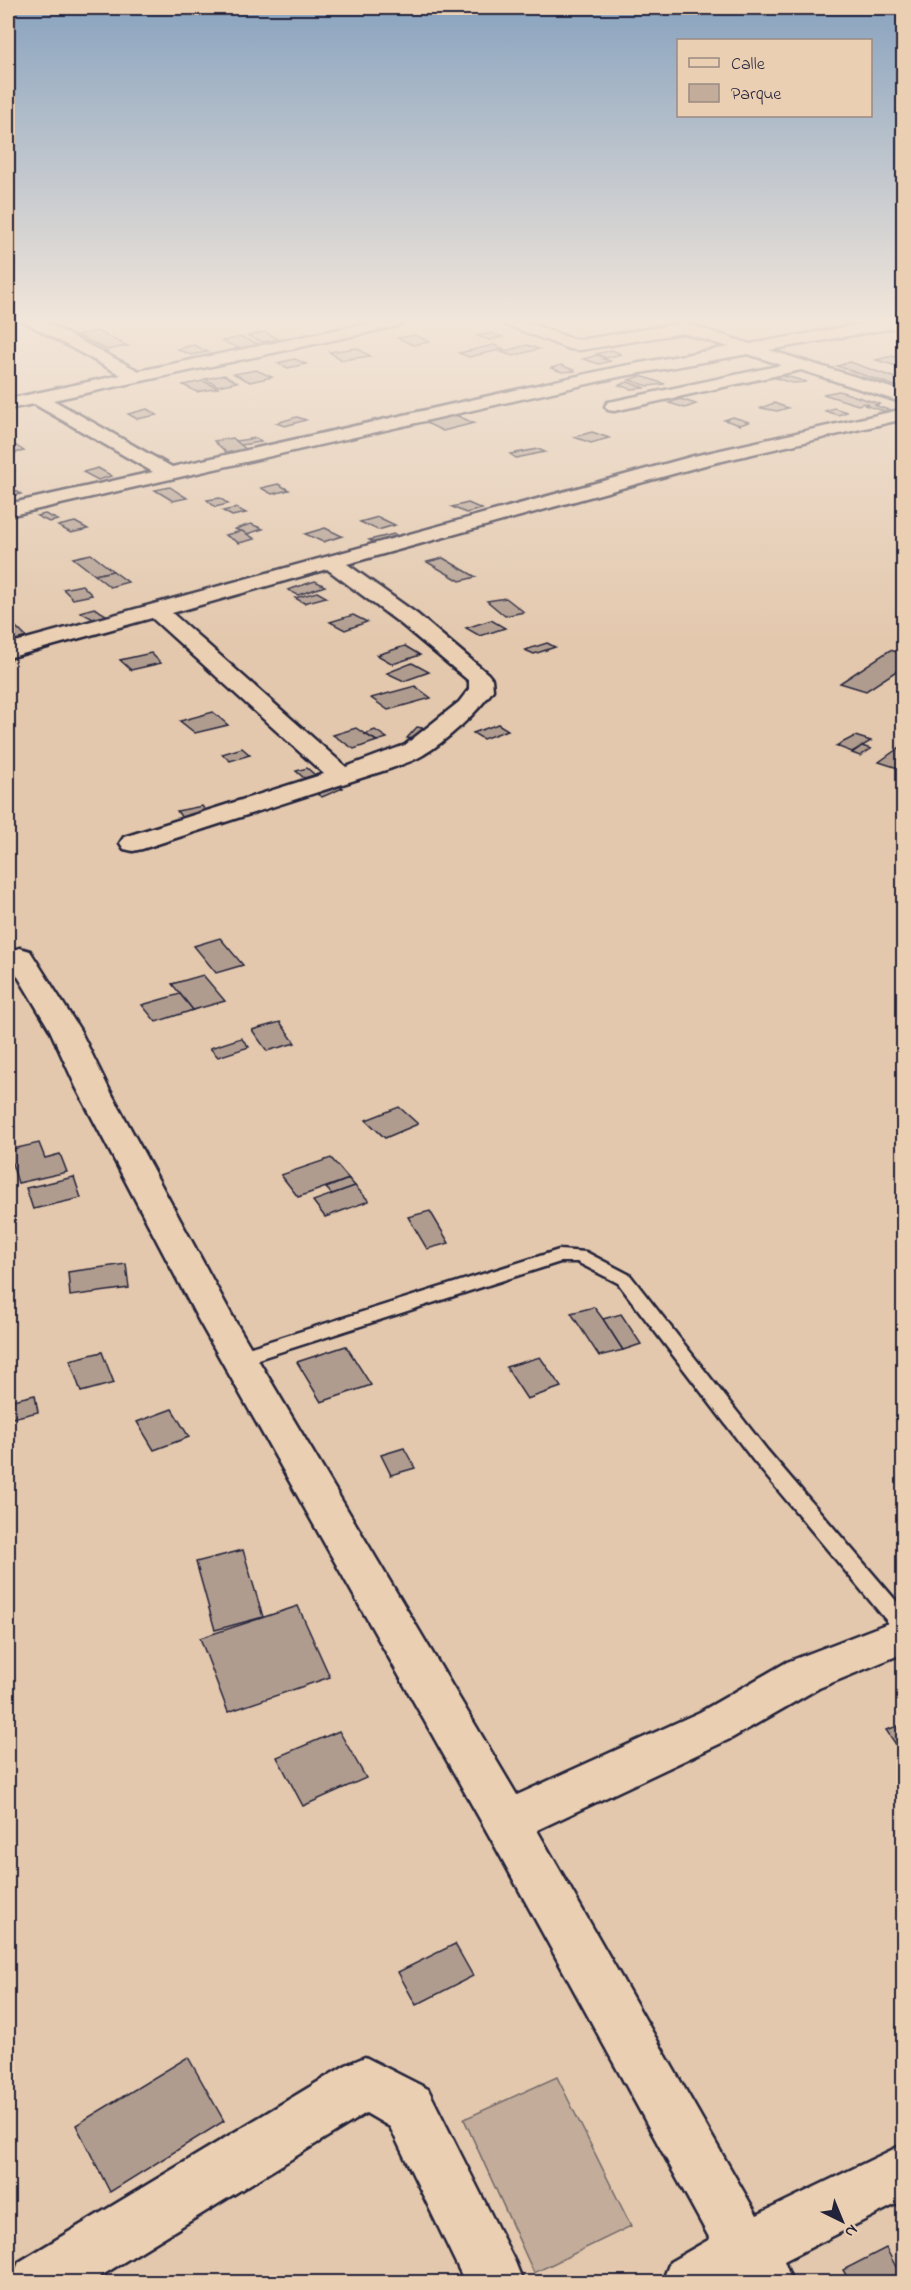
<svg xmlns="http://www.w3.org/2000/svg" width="911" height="2290" font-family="'Indie Flower',sans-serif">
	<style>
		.green { fill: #c3ad9a; stroke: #72686a; stroke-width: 1.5 }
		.building { fill: #b09c8f; stroke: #22223b; stroke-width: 1.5 }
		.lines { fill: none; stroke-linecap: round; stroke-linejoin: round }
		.lane-casing { stroke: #22223b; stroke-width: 5 }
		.street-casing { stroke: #22223b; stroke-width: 5 }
		.lane { fill: #ebcfb2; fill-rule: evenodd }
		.street { fill: #ebcfb2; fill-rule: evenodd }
	</style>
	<rect width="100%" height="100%" fill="#e3c8ad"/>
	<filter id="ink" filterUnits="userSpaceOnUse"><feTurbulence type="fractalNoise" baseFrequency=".0167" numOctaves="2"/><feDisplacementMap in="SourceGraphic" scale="12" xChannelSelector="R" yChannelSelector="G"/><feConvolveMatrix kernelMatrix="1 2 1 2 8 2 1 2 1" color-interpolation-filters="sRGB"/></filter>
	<g filter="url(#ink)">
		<path class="green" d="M557 2077 631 2226 534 2273 464 2119Z"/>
		<g class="building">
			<path d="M97 331 128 346 107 350 77 335Z"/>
			<path d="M264 332 279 339 263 342 248 336Z"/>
			<path d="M492 333 503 337 489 340 477 336Z"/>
			<path d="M415 335 430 342 413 345 398 338Z"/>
			<path d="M241 337 264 346 245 351 222 341Z"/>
			<path d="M194 345 208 352 191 355 177 349Z"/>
			<path d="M494 345 504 349 469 357 459 353Z"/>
			<path d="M527 345 539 349 513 356 501 352Z"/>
			<path d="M357 348 370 356 342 360 329 352Z"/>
			<path d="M612 350 621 354 606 358 596 354Z"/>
			<path d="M597 355 605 358 603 359 611 361 599 364 583 359Z"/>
			<path d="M892 356 904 360V363L893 365 876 360Z"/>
			<path d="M295 359 306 364 288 368 277 363Z"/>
			<path d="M850 362 904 381V389L837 366Z"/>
			<path d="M561 365 576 371 562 372 551 368Z"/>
			<path d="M256 370 272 377 250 382 234 374Z"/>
			<path d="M224 375 237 382 218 386 205 379Z"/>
			<path d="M777 375 789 377 807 382 792 383 772 377Z"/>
			<path d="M641 376 665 384 648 386 629 380Z"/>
			<path d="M203 381 218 388 197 392 183 385Z"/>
			<path d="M628 382 645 388 630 389 619 385Z"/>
			<path d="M839 391 880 404 874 405 892 411 887 412 864 405 869 404 865 403 858 405 823 394Z"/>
			<path d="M680 399 696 404 685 408 669 403Z"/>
			<path d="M774 403 788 408 777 411 761 408Z"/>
			<path d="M834 408 847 412 838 415 825 411Z"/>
			<path d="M147 409 157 415 137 419 128 414Z"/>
			<path d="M451 413 474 423 443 431 420 420Z"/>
			<path d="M297 417 306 420 285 426 276 423Z"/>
			<path d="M733 417 749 422 740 425 724 420Z"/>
			<path d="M592 432 609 438 591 443 574 437Z"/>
			<path d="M233 438 248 451 228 454 214 441Z"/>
			<path d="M256 438 261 442 241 445 236 441Z"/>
			<path d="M15 445 24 451 8 454V447Z"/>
			<path d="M538 449 545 452 516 458 510 454Z"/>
			<path d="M98 468 112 476 98 480 83 472Z"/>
			<path d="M278 484 289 490 272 494 261 488Z"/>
			<path d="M8 486 21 494 8 497Z"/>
			<path d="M170 487 176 491 187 498 173 501 155 490Z"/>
			<path d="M220 498 228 504 215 507 207 500Z"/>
			<path d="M468 503 482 509 466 513 452 507Z"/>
			<path d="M236 508 246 513 232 516 223 511Z"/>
			<path d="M45 514 58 520 49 522 37 516Z"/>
			<path d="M378 517 395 525 378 530 360 522Z"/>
			<path d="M75 522 88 529 71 533 58 526Z"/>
			<path d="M251 524 263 529 247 534 235 529Z"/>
			<path d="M325 528 342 536 323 542 305 534Z"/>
			<path d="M242 531 255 539 239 543 225 535Z"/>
			<path d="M394 534 402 538 377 544 369 540Z"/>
			<path d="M91 554 113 571 95 575 73 558Z"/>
			<path d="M443 558 476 577 460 581 427 562Z"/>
			<path d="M113 571 128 582 110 587 95 575Z"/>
			<path d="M315 581 325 586 298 595 288 590Z"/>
			<path d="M82 585 92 595 73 599 63 589Z"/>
			<path d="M317 592 326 597 304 603 295 598Z"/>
			<path d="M506 598 524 612 505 616 487 601Z"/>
			<path d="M94 608 108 616 95 620 80 612Z"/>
			<path d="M353 615 367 622 345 630 330 622Z"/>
			<path d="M491 620 505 628 480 636 466 628Z"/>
			<path d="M14 625 27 638 15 640 8 633V627Z"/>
			<path d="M547 643 555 647 534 654 525 650Z"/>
			<path d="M405 646 420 655 393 664 377 655Z"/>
			<path d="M890 650 904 654V666L866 691 840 683Z"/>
			<path d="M151 653 161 663 131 670 120 660Z"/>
			<path d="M412 663 429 672 404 681 387 673Z"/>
			<path d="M415 686 431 698 388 710 371 698Z"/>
			<path d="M213 712 228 725 195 733 180 721Z"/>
			<path d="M498 724 508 730 483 739 473 733Z"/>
			<path d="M417 727 427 729 417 740 407 738Z"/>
			<path d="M356 728 365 734 377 741 354 749 333 735Z"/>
			<path d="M375 730 387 738 377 741 365 734Z"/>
			<path d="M855 736 871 741 852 752 836 746Z"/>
			<path d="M862 746 871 749 860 756 852 753Z"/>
			<path d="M900 747 904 749V770L879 762Z"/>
			<path d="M242 748 250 755 230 761 222 754Z"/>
			<path d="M307 768 315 775 304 778 296 771Z"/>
			<path d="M336 784 343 788 322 797 315 793Z"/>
			<path d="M202 806 210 817 185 822 177 811Z"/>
			<path d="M220 938 243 965 216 973 194 946Z"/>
			<path d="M203 975 225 1001 193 1010 172 984Z"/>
			<path d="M180 994 193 1010 156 1022 142 1005Z"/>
			<path d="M280 1022 295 1043 267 1051 252 1030Z"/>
			<path d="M241 1038 249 1047 218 1057 210 1048Z"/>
			<path d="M399 1107 418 1124 385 1138 366 1120Z"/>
			<path d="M39 1143 45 1158 60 1154 67 1172 18 1183 8 1150Z"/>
			<path d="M331 1158 349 1179 298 1197 281 1175Z"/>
			<path d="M74 1177 81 1198 33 1209 26 1188Z"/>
			<path d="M349 1179 355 1186 332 1194 326 1188Z"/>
			<path d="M355 1186 369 1201 325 1217 313 1201Z"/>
			<path d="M430 1211 449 1243 427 1249 408 1217Z"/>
			<path d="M126 1264 129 1288 70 1296 68 1272Z"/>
			<path d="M594 1307 603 1319 623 1350 599 1356 571 1313Z"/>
			<path d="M621 1314 641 1344 623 1350 603 1319Z"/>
			<path d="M346 1346 371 1385 321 1402 297 1362Z"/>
			<path d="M102 1352 114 1383 81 1392 70 1360Z"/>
			<path d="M540 1357 561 1387 527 1399 506 1367Z"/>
			<path d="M35 1395 38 1412 8 1419V1401Z"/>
			<path d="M172 1409 189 1437 154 1450 137 1422Z"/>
			<path d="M404 1448 415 1468 391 1475 381 1455Z"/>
			<path d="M243 1550 263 1617 215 1630 196 1562Z"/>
			<path d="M298 1606 330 1677 228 1712 200 1638Z"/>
			<path d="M904 1724V1756L886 1730Z"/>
			<path d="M339 1731 366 1778 303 1806 277 1757Z"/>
			<path d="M455 1944 473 1976 416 2005 398 1972Z"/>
			<path d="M188 2057 224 2121 110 2192 76 2125Z"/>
			<path d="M886 2248 904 2282H850L843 2270Z"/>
		</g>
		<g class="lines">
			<g class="lane-casing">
				<path id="lane" d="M559 1250 586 1252 630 1275 767 1450 904 1610V1635L896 1632 753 1460 618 1283 577 1262H560L239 1365 232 1363 230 1358 232 1353Z"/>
			</g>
			<g class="street-casing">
				<g id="street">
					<path d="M23 321H42L139 371 378 321H406L398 326 53 400 172 467 618 367 729 347 683 333 580 350 569 349 504 324 502 321H523L572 339 580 340 684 323 750 344 880 321H904V326L769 350 904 392V403L801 370 614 411 608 410 605 406 608 402 614 401 782 365 748 354 618 377 8 516V504L153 472 34 404 8 409V399L121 375Z"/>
					<path d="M904 409V419L705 465 347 564 417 614 488 674 492 679 493 690C478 712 445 742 423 755 414 761 402 764 392 768L142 849 133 851 124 849 120 843 124 837 324 774 152 618 8 658V644L694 456ZM327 569 401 624 469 681V689L459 702 405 745 346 767 172 613Z"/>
					<path d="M20 948 30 951 80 1030 108 1087 235 1321 517 1795 700 1712 787 1662 904 1617V1653L819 1688 732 1738 537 1830 757 2215 904 2144V2200L784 2261 792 2282H662L670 2262 710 2239 490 1837 199 1321 76 1087 50 1030 8 960 10 951Z"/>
					<path d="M365 2057 428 2089 515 2262 523 2282H465L390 2127 366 2113 91 2282H11L19 2262 346 2065Z"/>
				</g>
			</g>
			<use href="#lane" class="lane"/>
			<use href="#street" class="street"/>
		</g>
	</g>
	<linearGradient id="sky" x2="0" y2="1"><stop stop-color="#89a3bf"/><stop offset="0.5" stop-color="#f2e6da"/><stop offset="1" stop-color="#f2e6da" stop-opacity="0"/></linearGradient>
	<rect width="911" height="641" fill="url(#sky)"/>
	<rect width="911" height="2290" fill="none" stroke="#ebcfb2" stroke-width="30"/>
	<rect x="15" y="15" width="881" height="2260" fill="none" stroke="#22223b" stroke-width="2" filter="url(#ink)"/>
	<rect x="677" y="39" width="195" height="78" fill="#ebcfb2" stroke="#9b8a82" stroke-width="1.5"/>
	<rect x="689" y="58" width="30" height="9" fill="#ebcfb2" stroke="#9b8a82" stroke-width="1.5"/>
	<text x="731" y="69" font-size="18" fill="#22223b">Calle</text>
	<rect x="689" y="84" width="30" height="18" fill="#c3ad9a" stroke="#9b8a82" stroke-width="1.5"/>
	<text x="731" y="99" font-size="18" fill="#22223b">Parque</text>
	<g transform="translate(842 2221) rotate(137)" stroke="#ebcfb2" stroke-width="4.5" paint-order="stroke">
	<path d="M0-4.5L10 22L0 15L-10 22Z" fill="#22223b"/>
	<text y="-9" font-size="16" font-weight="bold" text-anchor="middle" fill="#22223b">N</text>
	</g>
</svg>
